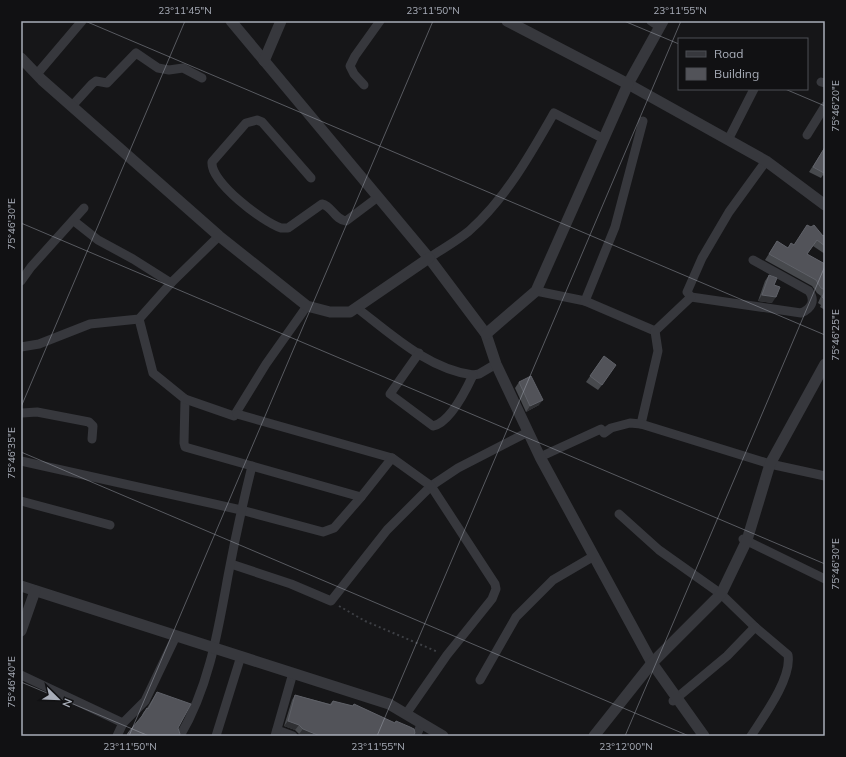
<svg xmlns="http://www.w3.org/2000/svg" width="846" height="757" font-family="Mulish,sans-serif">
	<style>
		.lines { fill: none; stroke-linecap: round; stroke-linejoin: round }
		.path { stroke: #3d3f44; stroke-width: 2; stroke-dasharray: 2 3; stroke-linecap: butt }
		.minor { stroke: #37383d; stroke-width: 9 }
		.tertiary { stroke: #37383d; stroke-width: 11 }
		.wall { fill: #47494d }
		.shaded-wall { fill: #2f3033 }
		.building { fill: #525359; stroke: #5f6168 }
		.ticks { fill: none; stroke: #a8adb8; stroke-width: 1; stroke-opacity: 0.45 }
		.neatline { fill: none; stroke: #a8adb8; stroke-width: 1.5 }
		.ticks-label { font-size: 10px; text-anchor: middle; fill: #a8adb8 }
	</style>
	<rect width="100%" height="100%" fill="#161618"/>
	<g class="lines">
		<path class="path" d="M339 606 365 621 438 652"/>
		<g class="minor">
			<path d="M651 21 660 27"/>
			<path d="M37 74 82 21"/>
			<path d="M821 82 825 83"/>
			<path d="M364 85 354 74 350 66 355 56 380 21"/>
			<path d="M72 106 92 84 96 81 107 83 136 53 158 68 169 70 183 68 202 78"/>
			<path d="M807 135 825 106"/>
			<path d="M728 140 754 89"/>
			<path d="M311 178 262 122 257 120 246 123 212 162C210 182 263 222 281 228H288L322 204C332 206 335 220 346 221L378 197"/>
			<path d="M74 221 98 240 133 259 171 283"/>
			<path d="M429 258C442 249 457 241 469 231 506 198 530 155 554 113L604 139"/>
			<path d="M21 281 31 267 84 208"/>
			<path d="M536 291 585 301 655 331"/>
			<path d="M691 297 801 313C811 309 816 301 809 291L753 260"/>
			<path d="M585 301 615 227 643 121"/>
			<path d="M357 308C391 334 428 369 473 375L479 374 496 364"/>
			<path d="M139 319 153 373 185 399 184 443 185 447 252 466"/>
			<path d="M655 331 691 297 687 292 702 258 729 212 766 161"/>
			<path d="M21 347 39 344 90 324 139 319 171 283 219 236"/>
			<path d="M419 353 390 394 433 426C450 423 466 390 473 375"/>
			<path d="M185 399 234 416 266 364 307 306"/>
			<path d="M22 413 37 412 89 422 93 426 92 439"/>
			<path d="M237 414 392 458"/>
			<path d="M641 424 658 351 655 331"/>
			<path d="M540 457 601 429 604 433 611 428 630 423 641 424 770 464 825 476"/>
			<path d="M21 461 241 510 323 532 334 528 361 497"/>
			<path d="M21 501 110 525"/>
			<path d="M619 514 659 550 721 594 755 627 788 655C792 678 764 716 751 736"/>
			<path d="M743 539 825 579"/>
			<path d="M231 564 291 584 331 601 387 530 431 486 458 468 528 432"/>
			<path d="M21 675 123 723"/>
			<path d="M480 680 516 617 553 580 594 556"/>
			<path d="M673 701 727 656 755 627"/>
			<path d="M277 730 293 736"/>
			<path d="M117 736 123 723 145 701 176 636"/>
			<path d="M180 736C209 687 218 631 228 576 235 539 243 502 252 466L361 497 392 458 431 486 495 584 496 589 492 599 447 655 406 714"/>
			<path d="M216 736 241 656"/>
			<path d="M275 736 293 673"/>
			<path d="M416 736 422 723"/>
		</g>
		<g class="tertiary">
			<path d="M231 21 429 258 486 334 496 364 540 457 652 663 704 736"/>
			<path d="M663 21 628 84 766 161 825 205"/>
			<path d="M21 58 42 80 219 236 307 306 330 312H350L429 258"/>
			<path d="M264 61 281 21"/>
			<path d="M486 334 536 291 628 84 507 21"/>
			<path d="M21 586 389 704 443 736"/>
			<path d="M21 631 35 591"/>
			<path d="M594 736 652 663 721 594 747 540 770 464 825 364"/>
		</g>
	</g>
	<g class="wall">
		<path d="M825 147V177L823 175 821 178 809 172Z"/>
		<path d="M825 234V254L813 246 807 254 825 264V310L820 307 821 305 818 303 821 296 817 293 812 286 765 260 777 241 788 248 791 243 794 245 823 236Z"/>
		<path d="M769 275 774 285 772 303 758 301 765 281Z"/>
		<path d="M604 356 602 385 598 390 586 382Z"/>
		<path d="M519 382 539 405 526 412 515 388Z"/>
		<path d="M157 692 178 728 179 736H126L140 720 143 713 147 708Z"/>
		<path d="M295 695 330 704 333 701 352 706 354 704 395 723 396 721 413 736H303L299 734 295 730 284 726 292 700Z"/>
	</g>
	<g class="shaded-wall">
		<path d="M762 295 776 297 772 303 758 301Z"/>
		<path d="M543 400 539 405 526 412 530 406Z"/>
		<path d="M288 721 299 725 295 730 284 726Z"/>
		<path d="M303 729 320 736H303L299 734Z"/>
	</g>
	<g class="building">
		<path d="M825 147V172L824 173 813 167Z"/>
		<path d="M807 225 811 227 814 225 823 236 825 234V246L817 240 807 254 825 264V290L821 288 816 280 769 254 777 241 788 248 791 243 794 245Z"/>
		<path d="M769 275 777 278 774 285 780 287 776 297 762 295Z"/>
		<path d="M825 291V302L824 301 825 300 822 297Z"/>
		<path d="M604 356 616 365 602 385 590 376Z"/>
		<path d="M531 376 543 400 530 406 519 382Z"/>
		<path d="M157 692 191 704 178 728 180 734 179 736H127L128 733 142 716 147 708 148 709Z"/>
		<path d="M295 695 331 705 333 701 353 706 354 704 395 723 396 721 410 727 414 729 415 733 413 736H320L303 729 299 725 288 721Z"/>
	</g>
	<path class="ticks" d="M85 21 825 335M624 21 679 44M785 89 825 106M21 223 825 564M21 407 185 21M21 452 689 736M21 682 149 736M129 736 433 21M377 736 681 21M625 736 825 266"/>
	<rect width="846" height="757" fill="none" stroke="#111113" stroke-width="44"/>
	<rect x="678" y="38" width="130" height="52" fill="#111113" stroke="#4d4f55"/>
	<rect x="686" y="51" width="20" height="6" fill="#37383d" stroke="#4d4f55"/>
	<text x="714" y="58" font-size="12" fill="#a8adb8">Road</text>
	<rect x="686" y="68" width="20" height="12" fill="#525359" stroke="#4d4f55"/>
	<text x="714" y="78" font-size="12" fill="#a8adb8">Building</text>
	<g transform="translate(58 699) rotate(113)" stroke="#111113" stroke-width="3" paint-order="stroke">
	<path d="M0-3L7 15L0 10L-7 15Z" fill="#a8adb8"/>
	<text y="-6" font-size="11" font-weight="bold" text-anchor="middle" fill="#a8adb8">N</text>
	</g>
	<rect x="22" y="22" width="802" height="713" class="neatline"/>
	<g class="ticks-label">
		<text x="185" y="14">23°11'45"N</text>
		<text x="433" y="14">23°11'50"N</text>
		<text x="680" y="14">23°11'55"N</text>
		<text transform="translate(835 106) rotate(-90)" y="4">75°46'20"E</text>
		<text transform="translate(11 224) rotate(-90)" y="4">75°46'30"E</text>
		<text transform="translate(835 335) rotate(-90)" y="4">75°46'25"E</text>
		<text transform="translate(11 453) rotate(-90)" y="4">75°46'35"E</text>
		<text transform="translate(835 564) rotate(-90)" y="4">75°46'30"E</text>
		<text transform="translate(11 682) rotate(-90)" y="4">75°46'40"E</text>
		<text x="130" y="750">23°11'50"N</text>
		<text x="378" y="750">23°11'55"N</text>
		<text x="626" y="750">23°12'00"N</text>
	</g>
</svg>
